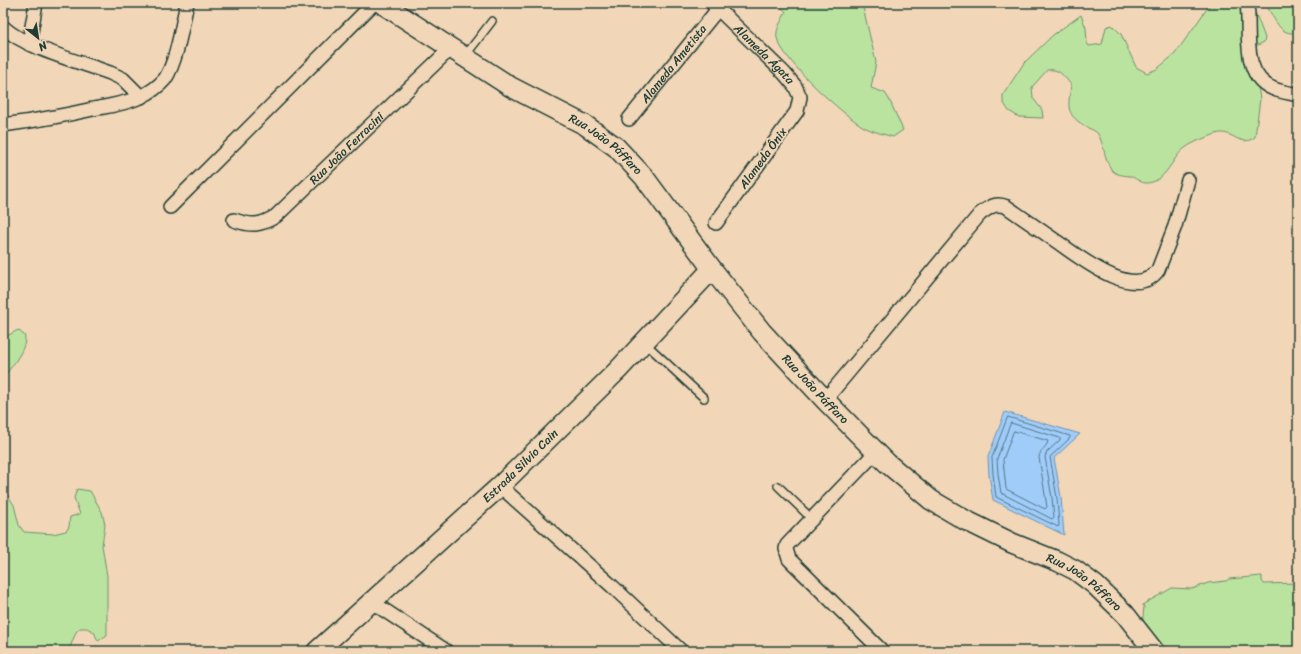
<svg xmlns="http://www.w3.org/2000/svg" width="1301" height="654" font-family="Sriracha,sans-serif">
	<style>
		.green { fill: #bae39f; stroke: #6c906a }
		.water { fill: #a0ccfa; stroke: #6c93ab }
		.lines { fill: none; stroke-linecap: round; stroke-linejoin: round }
		.shore { stroke: #537683; stroke-width: 1 }
		.lane-casing { stroke: #1f3d34; stroke-width: 10 }
		.street-casing { stroke: #1f3d34; stroke-width: 16 }
		.secondary-casing { stroke: #1f3d34; stroke-width: 22 }
		.lane { stroke: #f2d6b8; stroke-width: 7 }
		.street { stroke: #f2d6b8; stroke-width: 13 }
		.secondary { stroke: #f2d6b8; stroke-width: 19 }
		.labels { text-anchor: middle; stroke-width: 3.5; stroke-linejoin: round; paint-order: stroke }
		.street-label { font-size: 12px; fill: #1f3d34; stroke: #f2d6b8 }
	</style>
	<rect width="100%" height="100%" fill="#f2d6b8"/>
	<filter id="ink" filterUnits="userSpaceOnUse"><feTurbulence type="fractalNoise" baseFrequency=".025" numOctaves="2"/><feDisplacementMap in="SourceGraphic" scale="8" xChannelSelector="R" yChannelSelector="G"/><feConvolveMatrix kernelMatrix="1 2 1 2 8 2 1 2 1" color-interpolation-filters="sRGB"/></filter>
	<g filter="url(#ink)">
		<g class="green">
			<path d="M778 3H862L876 62 871 88 885 93 889 99 903 130 893 137C884 134 873 132 864 127 843 115 783 61 777 38 775 30 782 20 786 12Z"/>
			<path d="M1211 3H1255L1254 9 1265 38 1264 42 1256 46 1253 54 1260 99 1255 137C1240 149 1231 128 1216 134 1207 137 1193 142 1185 148 1172 157 1166 183 1146 183 1140 183 1135 177 1129 176 1123 175 1115 175 1111 169 1104 158 1104 144 1098 134 1096 131 1091 129 1088 128 1065 114 1068 109 1071 85 1064 76 1059 68 1047 70L1032 87 1033 98 1042 110 1043 118 1019 117 1009 111 1003 102V95L1024 63 1053 35 1081 15 1086 28 1087 43 1089 46 1102 44 1106 27 1112 25 1121 34 1136 67 1147 73 1157 69 1175 54Z"/>
			<path d="M1265 3H1298V32C1279 38 1274 16 1265 3Z"/>
			<path d="M18 330C20 332 22 333 24 335 30 345 9 370 3 378V338Z"/>
			<path d="M3 488 14 505 19 525 24 532 53 534 66 531 69 527 70 517 80 514 74 498 77 489 90 491 102 512 105 525 102 545 107 576V635L98 641 94 632 87 628H80L76 632 69 650 67 651H3Z"/>
			<path d="M1262 576V581L1264 584 1298 583V651H1140L1144 606 1142 605 1172 588 1192 589 1208 583 1226 581 1229 579Z"/>
		</g>
		<path class="water" d="M1005 412 1080 434 1054 458 1061 497 1064 535 993 500 989 475 988 457Z"/>
		<g class="lines">
			<g class="shore">
				<path d="M1008 417 1070 436V438L1050 457 1057 498 1059 525 1058 527 996 497 993 474 992 458Z"/>
				<path d="M1011 423 1060 438V440L1047 452 1045 457 1052 498 1054 517 1052 519 1001 493 998 474 997 459Z"/>
				<path d="M1014 431 1048 441C1047 447 1040 450 1039 457L1047 507 1045 509 1006 489 1003 460Z"/>
			</g>
			<g class="lane-casing">
				<g id="lane">
					<path d="M465 56 492 21"/>
					<path d="M645 343 704 398"/>
					<path d="M778 486 812 519"/>
				</g>
			</g>
			<g class="street-casing">
				<g id="street">
					<path id="s1" d="M712 3 784 73 795 86 800 97 797 111 716 223"/>
					<path d="M1247 3C1251 31 1240 76 1274 89 1281 92 1290 93 1298 95"/>
					<path d="M3 27C25 48 81 62 110 73L123 79 141 97"/>
					<path d="M29 44 36 3"/>
					<path id="s2" d="M629 119 718 9"/>
					<path d="M3 125C33 121 63 116 93 109 109 106 125 104 140 97 149 93 159 86 165 79 177 61 182 25 187 3"/>
					<path d="M170 207 374 3"/>
					<path id="s3" d="M234 220C251 226 260 226 276 216L450 49"/>
					<path d="M825 400 980 214C990 207 995 202 1007 207 1023 218 1040 230 1056 241 1078 256 1135 303 1158 270L1175 226 1188 180"/>
					<path d="M876 452 787 545 786 549 789 559 882 651"/>
					<path d="M500 486 612 586 681 651"/>
					<path d="M372 602 446 651"/>
				</g>
			</g>
			<g class="secondary-casing">
				<g id="secondary">
					<path id="s4" d="M381 3 511 87 585 125 616 147 644 177 712 269 762 332 825 400 887 463 931 500 965 520 1012 543 1057 561 1075 570 1095 585 1125 614 1154 651"/>
					<path id="s5" d="M317 651 500 486 618 370 712 269"/>
				</g>
			</g>
			<use href="#lane" class="lane"/>
			<use href="#street" class="street"/>
			<use href="#secondary" class="secondary"/>
		</g>
	</g>
	<g class="labels">
		<g class="street-label">
			<text dy="4" stroke="none"><textPath href="#s1" startOffset="73">Alameda Ágata</textPath></text>
			<text dy="4" stroke="none"><textPath href="#s2" startOffset="71">Alameda Ametista</textPath></text>
			<text dy="4" stroke="none"><textPath href="#s4" startOffset="266">Rua João Páffaro</textPath></text>
			<text dy="4" stroke="none"><textPath href="#s3" startOffset="142">Rua João Ferracini</textPath></text>
			<text transform="translate(763 158) rotate(-54)" y="4">Alameda Ônix</text>
			<text dy="4" stroke="none"><textPath href="#s4" startOffset="590">Rua João Páffaro</textPath></text>
			<text dy="4" stroke="none"><textPath href="#s5" startOffset="275">Estrada Silvio Cain</textPath></text>
			<text dy="4" stroke="none"><textPath href="#s4" startOffset="925">Rua João Páffaro</textPath></text>
		</g>
	</g>
	<rect width="1301" height="654" fill="none" stroke="#f2d6b8" stroke-width="16"/>
	<rect x="8" y="8" width="1285" height="638" fill="none" stroke="#1f3d34" stroke-width="1.5" filter="url(#ink)"/>
	<g transform="translate(38 38) rotate(150)" stroke="#f2d6b8" stroke-width="3" paint-order="stroke">
	<path d="M0-3L7 15L0 10L-7 15Z" fill="#1f3d34"/>
	<text y="-6" font-size="11" font-weight="bold" text-anchor="middle" fill="#1f3d34">N</text>
	</g>
</svg>
